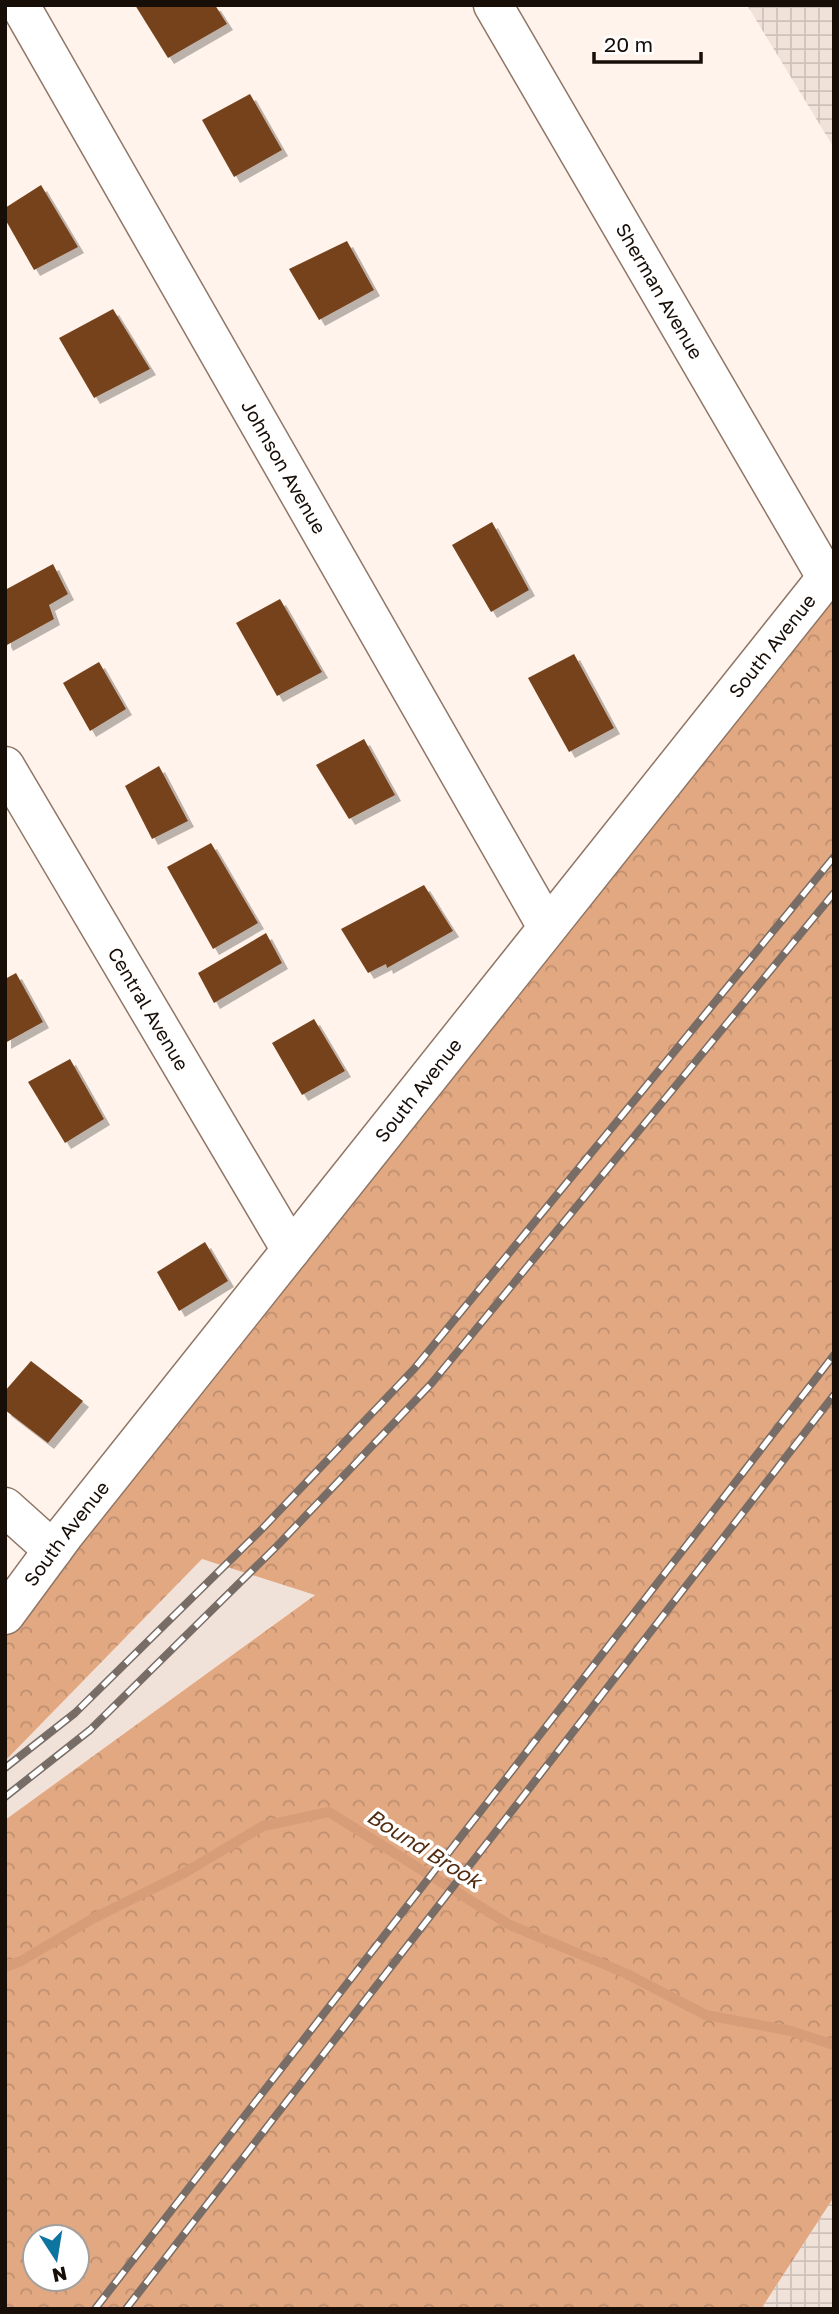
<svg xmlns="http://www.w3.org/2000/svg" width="839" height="2314" font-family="'Golos Text',sans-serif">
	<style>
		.built { fill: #f1e2d9 }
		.industrial { fill: url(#industrial-grid) }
		.forest { fill: url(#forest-crowns); fill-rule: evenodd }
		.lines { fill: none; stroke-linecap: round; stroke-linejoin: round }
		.stream { stroke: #d69d78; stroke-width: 10 }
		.building { fill: #75431f; filter: url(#shadow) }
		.street-casing { stroke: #907665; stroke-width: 41 }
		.street { stroke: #fff; stroke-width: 38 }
		.rail-casing { stroke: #786d66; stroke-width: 8 }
		.rail { stroke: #fff; stroke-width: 5; stroke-dasharray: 16; stroke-linecap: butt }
		.labels { text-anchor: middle; stroke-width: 7; stroke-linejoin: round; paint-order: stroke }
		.street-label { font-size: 19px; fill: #180e08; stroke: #fff }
		.water-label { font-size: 21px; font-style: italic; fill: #522c10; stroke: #fff }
	</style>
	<defs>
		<pattern id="industrial-grid" width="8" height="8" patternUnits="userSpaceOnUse" patternTransform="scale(1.75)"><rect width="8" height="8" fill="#f1e2d9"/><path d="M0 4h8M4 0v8" fill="none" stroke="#cec1b9"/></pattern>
		<pattern id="forest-crowns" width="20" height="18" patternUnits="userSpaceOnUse" patternTransform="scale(1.75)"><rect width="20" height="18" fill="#e1a882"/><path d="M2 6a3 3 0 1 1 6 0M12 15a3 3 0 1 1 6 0" fill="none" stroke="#c08f6f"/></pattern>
		<filter id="shadow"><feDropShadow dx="6" dy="6" stdDeviation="0" flood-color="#0004"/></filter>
	</defs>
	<rect width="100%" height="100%" fill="#fff3eb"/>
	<path class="built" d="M202 1559 316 1594 5 1820V1761Z"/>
	<g class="industrial">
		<path d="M747 5H834V148Z"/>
		<path d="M834 2197V2309H761Z"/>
	</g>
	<path class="forest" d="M834 559V2197L761 2309H5V1820L315 1595 202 1559 5 1761V1625ZM35 2237H77V2279H35Z"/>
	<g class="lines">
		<path class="stream" d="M5 1967 21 1961 92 1919 186 1872 263 1826 329 1812 508 1924 625 1973 706 2015 791 2031 834 2045"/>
	</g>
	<g class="building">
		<path d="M135 5H215L227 24 168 58Z"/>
		<path d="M250 94 282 150 234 177 202 120Z"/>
		<path d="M41 185 78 247 34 270 5 219V208Z"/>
		<path d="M347 241 374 290 319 320 289 269Z"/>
		<path d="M113 309 150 369 94 398 59 338Z"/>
		<path d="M492 522 529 590 491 612 452 545Z"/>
		<path d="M53 564 68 594 49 605 54 619 7 645 5 641V590Z"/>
		<path d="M280 599 322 672 277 696 236 623Z"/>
		<path d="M574 654 614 728 569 752 528 678Z"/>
		<path d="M99 662 126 709 90 731 63 683Z"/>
		<path d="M364 739 395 795 349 819 316 765Z"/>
		<path d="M159 766 188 821 152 839 125 786Z"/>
		<path d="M211 843 258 923 213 949 167 867Z"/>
		<path d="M424 885 453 931 387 968 386 964 368 973 341 929Z"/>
		<path d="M266 933 282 963 214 1003 198 973Z"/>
		<path d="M16 973 43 1022 5 1043V979Z"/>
		<path d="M314 1019 345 1071 302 1095 272 1043Z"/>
		<path d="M70 1059 104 1119 65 1143 28 1082Z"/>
		<path d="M205 1242 228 1281 179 1311 157 1272Z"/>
		<path d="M31 1361 83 1401 48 1443 5 1410V1391Z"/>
	</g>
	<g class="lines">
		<g class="street-casing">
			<g id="street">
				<path id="s1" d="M20 5 547 927"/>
				<path id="s2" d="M493 5 826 577"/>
				<path id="s3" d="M5 766 291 1250"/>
				<path d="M5 1507 53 1550"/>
				<path id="s4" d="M5 1615 64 1535 834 568"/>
			</g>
		</g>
		<use href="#street" class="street"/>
		<g class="rail-casing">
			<g id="rail">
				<path d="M5 1768 75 1713 261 1530 414 1369 834 857"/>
				<path d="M5 1797 90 1730 277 1546 431 1384 834 893"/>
				<path d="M95 2309 834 1355"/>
				<path d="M126 2309 834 1395"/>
			</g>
		</g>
		<use href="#rail" class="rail"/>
	</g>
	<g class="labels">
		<g class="street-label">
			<text dy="7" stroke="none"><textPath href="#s2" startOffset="331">Sherman Avenue</textPath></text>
			<text dy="7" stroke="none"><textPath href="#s1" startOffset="532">Johnson Avenue</textPath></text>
			<text dy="7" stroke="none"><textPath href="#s4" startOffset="1236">South Avenue</textPath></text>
			<text dy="7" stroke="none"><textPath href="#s3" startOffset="282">Central Avenue</textPath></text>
			<text dy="7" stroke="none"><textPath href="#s4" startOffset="668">South Avenue</textPath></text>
			<text dy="7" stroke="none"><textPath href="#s4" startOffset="102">South Avenue</textPath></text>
		</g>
		<g class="water-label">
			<text transform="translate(424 1849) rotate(32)" y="7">Bound Brook</text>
		</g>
	</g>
	<rect width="839" height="2314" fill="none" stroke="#180e08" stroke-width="14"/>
	<g transform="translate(56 2258) rotate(168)"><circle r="33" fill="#ffffff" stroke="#a39f9c" stroke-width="2"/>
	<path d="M0-5L12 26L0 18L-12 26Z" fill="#0e75a1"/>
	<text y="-10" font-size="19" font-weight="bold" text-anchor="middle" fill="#180e08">N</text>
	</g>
	<path d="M594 52v10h107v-10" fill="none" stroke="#180e08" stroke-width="3.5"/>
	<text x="604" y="52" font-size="21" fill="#180e08" stroke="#ffffff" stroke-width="5" paint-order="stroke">20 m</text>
</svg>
